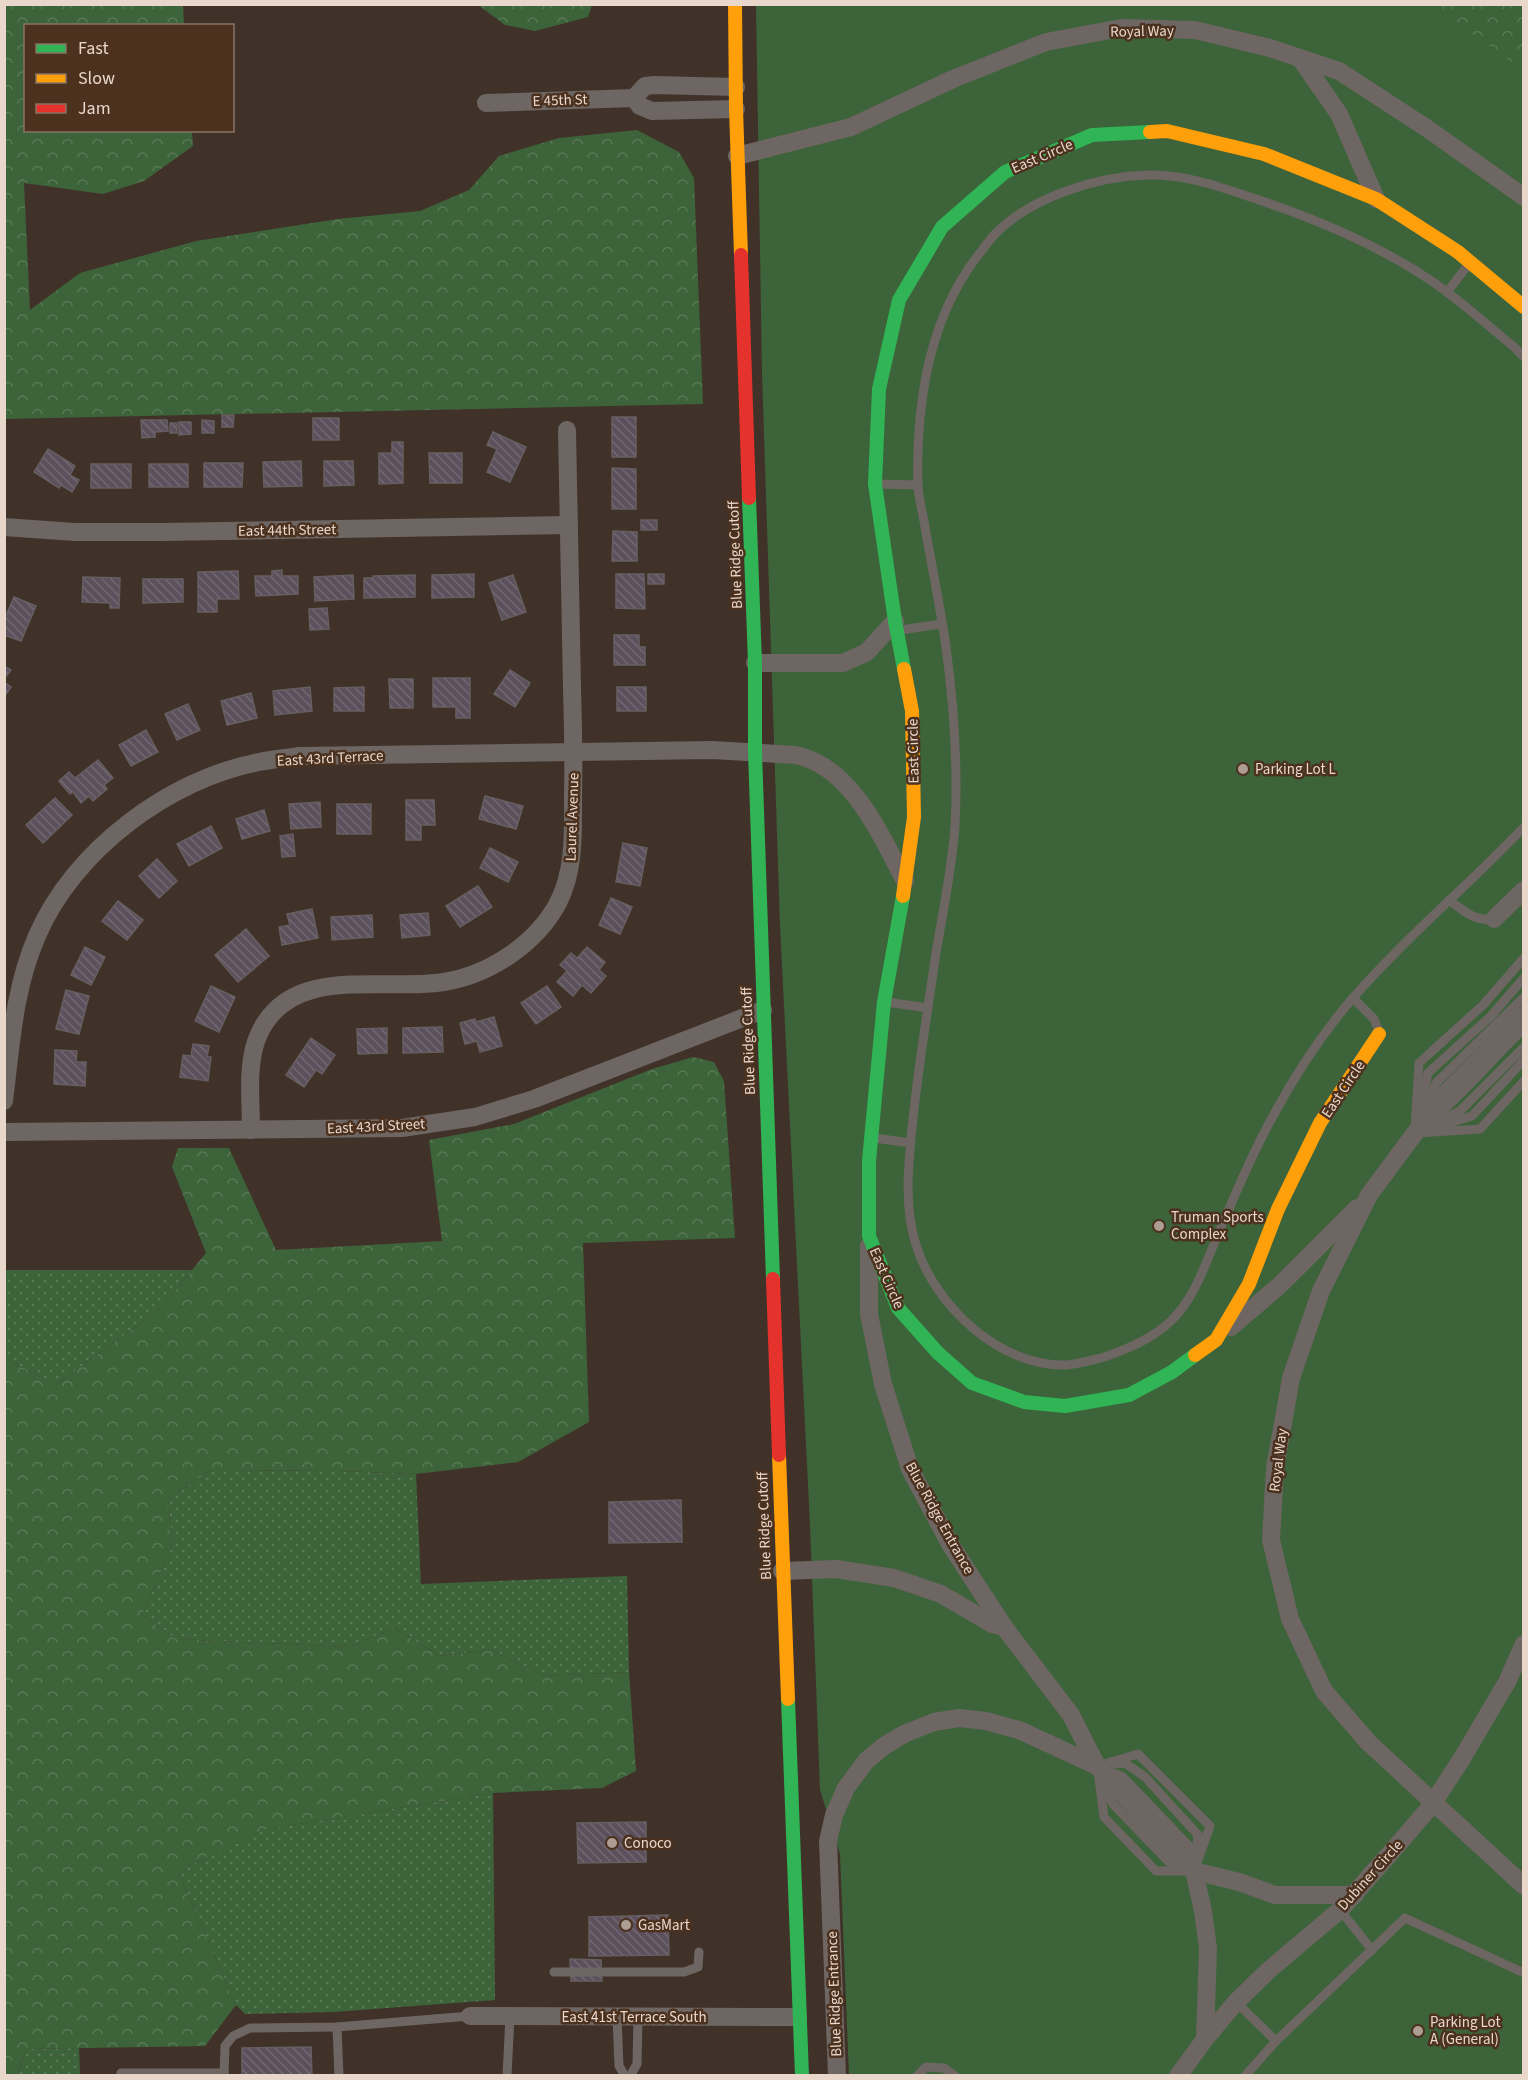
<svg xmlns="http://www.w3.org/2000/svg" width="1528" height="2080" font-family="'Source Sans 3',sans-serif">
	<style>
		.grass { fill: url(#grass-dots) }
		.forest { fill: url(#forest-crowns) }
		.pitch { fill: #3d633a }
		.building { fill: url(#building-back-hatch); stroke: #665f61; stroke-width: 1.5 }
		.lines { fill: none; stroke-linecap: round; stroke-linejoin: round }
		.lane { stroke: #6d6662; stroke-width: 9 }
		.street { stroke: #6d6662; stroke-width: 18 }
		.fast { stroke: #30b455; stroke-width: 14 }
		.slow { stroke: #ff9f0a; stroke-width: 14 }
		.jam { stroke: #e5322d; stroke-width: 14 }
		.street-bridge { stroke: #6d6662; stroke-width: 18 }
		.poi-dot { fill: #ae9d93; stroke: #4b311e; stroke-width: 2 }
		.labels { text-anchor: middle; stroke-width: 5; stroke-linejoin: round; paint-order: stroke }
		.street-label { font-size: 15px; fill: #e9d7cc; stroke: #4b311e }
		.poi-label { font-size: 15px; fill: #e9d7cc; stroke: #4b311e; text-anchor: start }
	</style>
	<defs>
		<pattern id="grass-dots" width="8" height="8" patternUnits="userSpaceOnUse" patternTransform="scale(1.5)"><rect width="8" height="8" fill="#3d633a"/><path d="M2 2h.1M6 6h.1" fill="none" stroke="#597955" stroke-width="1.8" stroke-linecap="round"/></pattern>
		<pattern id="forest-crowns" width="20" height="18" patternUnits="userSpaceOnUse" patternTransform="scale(1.5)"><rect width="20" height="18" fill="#3d633a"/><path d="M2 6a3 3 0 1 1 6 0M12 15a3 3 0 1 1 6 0" fill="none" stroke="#597955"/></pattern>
		<pattern id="building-back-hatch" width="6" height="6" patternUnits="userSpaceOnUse" patternTransform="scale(1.5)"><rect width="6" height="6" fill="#5b505c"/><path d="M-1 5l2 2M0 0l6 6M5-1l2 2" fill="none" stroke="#736872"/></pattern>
	</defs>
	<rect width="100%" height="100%" fill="#403228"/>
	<g class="grass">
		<path d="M4 1270H192L161 1308 56 1385 5 1358Z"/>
		<path d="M211 1470 338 1471 416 1474 421 1584 627 1576 629 1672 543 1676 492 1650 440 1656 394 1628 349 1647 176 1639 142 1615 172 1547 168 1499Z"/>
		<path d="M493 1793 495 2000 334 2012 245 2014 236 2005 178 1871 266 1829Z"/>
		<path d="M79 2048 80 2075 17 2076 26 2049Z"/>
	</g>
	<g class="forest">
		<path d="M4 5H183L184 25 26 26V130L192 131 193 146 144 181 103 194 24 183 30 310 80 273 196 241 338 219 420 211 469 190 499 156 559 138 637 130 679 152 694 178 703 404 5 419Z"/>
		<path d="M478 5H592L588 17 535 31 505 25Z"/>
		<path d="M1336 5H1523V124Z"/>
		<path d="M693 1057 714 1062 724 1081 735 1238 583 1243 589 1422 518 1462 416 1474 338 1471 211 1470 168 1499 172 1547 142 1615 176 1639 349 1647 394 1628 440 1656 492 1650 543 1676 629 1672 636 1771 602 1788 493 1793 267 1829 178 1871 236 2005 205 2046 26 2049 17 2075H5V1358L56 1385 161 1308 206 1253 172 1167 178 1148H229L276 1250 442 1241 429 1140 514 1124 652 1069Z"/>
	</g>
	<path class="pitch" d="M756 5H1431L1523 70V2075H849L840 1854 820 1790 810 1525 780 926 762 373Z"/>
	<g class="building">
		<path d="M222 415H234L233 427H222Z"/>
		<rect x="612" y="417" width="24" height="40"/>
		<rect x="313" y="418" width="26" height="22"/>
		<path d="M141 420H167L168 431 155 432V437L142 438Z"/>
		<path d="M202 420 214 421V433H202Z"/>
		<path d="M179 422H191V434L179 435Z"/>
		<rect x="170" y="423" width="7" height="10"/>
		<path d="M493 432 526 447 510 482 487 472 497 449 487 445Z"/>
		<path d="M392 442H403V483L379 484V453H392Z"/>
		<path d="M48 449 75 466 70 475 79 480 72 492 61 485 59 488 34 472Z"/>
		<path d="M429 453H462V483H430Z"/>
		<path d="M301 461 302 486 264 487 263 462Z"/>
		<path d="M324 461H353L354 485 324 486Z"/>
		<path d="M204 463H243L242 487H204Z"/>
		<rect x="91" y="464" width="40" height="24"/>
		<rect x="149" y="464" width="39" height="23"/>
		<path d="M612 468 636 469V509H612Z"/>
		<rect x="641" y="520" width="16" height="10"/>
		<path d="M613 531 637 532V561H612Z"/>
		<path d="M282 570V576H298V594L256 596 255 576H272V571Z"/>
		<path d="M238 571 239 599H217V612H198V572Z"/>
		<path d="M474 574V597L432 598V575Z"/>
		<path d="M616 574H644L645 609 616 608Z"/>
		<rect x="648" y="574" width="16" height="10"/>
		<path d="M353 575 354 599 315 601 314 577Z"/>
		<path d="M415 575V597L364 598V578H373V576Z"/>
		<path d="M513 575 526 612 502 620 489 583Z"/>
		<path d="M83 577 120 578 119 608H110V603L82 602Z"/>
		<path d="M143 579H183V602L143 603Z"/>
		<path d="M14 597 36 606 21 641 4 635V620Z"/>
		<path d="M327 608 329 629 310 630 309 609Z"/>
		<path d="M614 635H639V647H645V665H614Z"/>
		<path d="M4 666 11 670 4 679Z"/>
		<path d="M510 670 530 683 515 707 494 694Z"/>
		<path d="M433 678H470V718H456V707H433Z"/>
		<path d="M389 679H413V708H390Z"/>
		<path d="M4 682 11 687 4 697Z"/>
		<path d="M310 687 312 711 275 715 273 691Z"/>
		<path d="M364 687V711H334V688Z"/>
		<rect x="617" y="687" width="29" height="24"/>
		<path d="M251 693 257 718 227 725 221 701Z"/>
		<path d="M188 704 200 730 177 740 165 714Z"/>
		<path d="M146 730 158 752 131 766 119 745Z"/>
		<path d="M98 760 113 778 104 785 107 789 93 801 89 796 81 803 73 792 70 794 59 781 69 772 75 778Z"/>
		<path d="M485 796 523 806 516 829 479 819Z"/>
		<path d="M55 798 72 815 43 843 26 825Z"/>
		<path d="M406 800H434L435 825H421V840H406Z"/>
		<path d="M320 802 321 827 291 829 289 804Z"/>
		<rect x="337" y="804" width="34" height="30"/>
		<path d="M264 810 270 831 242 839 236 819Z"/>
		<path d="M211 826 222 848 189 866 177 844Z"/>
		<path d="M293 834 295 856 282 857 280 836Z"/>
		<path d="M623 843 647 848 640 886 616 882Z"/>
		<path d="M490 848 518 862 508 882 480 868Z"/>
		<path d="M157 859 177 881 159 898 139 876Z"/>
		<path d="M478 886 492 907 460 927 446 906Z"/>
		<path d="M611 898 632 907 620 934 599 925Z"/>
		<path d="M118 901 143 920 127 940 102 921Z"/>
		<path d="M312 909 318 938 282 945 279 927 290 925 287 914Z"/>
		<path d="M428 913 430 935 402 938 400 915Z"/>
		<path d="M372 915 373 937 332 940 331 917Z"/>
		<path d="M246 929 269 956 238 982 215 955Z"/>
		<path d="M85 947 105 957 91 985 71 975Z"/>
		<path d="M587 947 605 962 599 970 606 976 591 993 582 985 573 996 557 982 567 971 560 965 571 953 577 958Z"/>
		<path d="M211 986 235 997 219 1032 195 1021Z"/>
		<path d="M547 986 561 1007 536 1024 521 1003Z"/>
		<path d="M66 990 89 996 79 1034 56 1029Z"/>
		<path d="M494 1017 502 1046 480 1052 477 1041 465 1044 460 1023 475 1019 476 1022Z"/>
		<path d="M442 1027 443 1052 403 1053V1028Z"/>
		<path d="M387 1028V1053L358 1054 357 1029Z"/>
		<path d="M311 1038 335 1055 322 1074 316 1070 304 1087 286 1075Z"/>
		<path d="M193 1044 209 1046 207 1057H211L208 1081 180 1077 183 1055 191 1056Z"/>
		<path d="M55 1050 77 1051 76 1062H86L85 1086 54 1084Z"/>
		<path d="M681 1500 682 1542 609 1543V1502Z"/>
		<path d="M646 1822V1862L578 1863 577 1823Z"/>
		<path d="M668 1915 669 1955 589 1956V1917Z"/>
		<path d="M570 1959 601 1960 602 1981H571Z"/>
		<path d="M311 2047 312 2076H242V2048Z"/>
	</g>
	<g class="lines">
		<g class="lane">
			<path d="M1447 292 1469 264"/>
			<path d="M1524 357 1513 346C1486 324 1461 301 1433 282 1376 243 1312 217 1247 196 1215 185 1182 174 1148 175 1098 176 1031 197 995 234 989 240 985 247 979 254 940 304 923 369 919 432 918 449 917 467 918 484 918 496 922 509 924 521 931 563 940 605 946 647 954 706 958 767 955 826 952 869 943 911 936 953 928 1008 919 1063 913 1118 909 1159 903 1204 916 1245 935 1306 1000 1367 1066 1365 1078 1364 1092 1360 1104 1357 1128 1349 1152 1339 1171 1321 1195 1298 1206 1262 1219 1232 1236 1193 1252 1153 1273 1116 1295 1075 1322 1034 1352 999 1405 938 1468 886 1524 827"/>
			<path d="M878 484 918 485"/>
			<path d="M900 630 942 624"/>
			<path d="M1449 900C1464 911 1475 922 1494 919"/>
			<path d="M1353 998 1374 1019 1379 1032"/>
			<path d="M886 1002 928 1008"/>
			<path d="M1421 1104 1428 1073 1491 1016 1524 978"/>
			<path d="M1424 1112 1436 1083 1524 997"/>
			<path d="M1435 1117C1468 1091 1493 1057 1524 1029"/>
			<path d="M1430 1125 1460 1111 1524 1047"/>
			<path d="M1440 1126 1472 1116 1524 1060"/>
			<path d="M1415 1128 1419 1063 1483 1005 1524 958"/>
			<path d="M1417 1133 1480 1129 1524 1081"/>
			<path d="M874 1138 911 1143"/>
			<path d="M1115 1764 1125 1763 1145 1777 1198 1835 1196 1855"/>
			<path d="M1097 1766 1138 1754 1210 1826 1194 1871"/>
			<path d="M1098 1771 1104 1817 1156 1871H1192"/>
			<path d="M1108 1771 1123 1777 1191 1848 1192 1857"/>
			<path d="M1104 1782 1112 1803 1169 1862 1187 1869"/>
			<path d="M1340 1910 1372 1950"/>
			<path d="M554 1972H684L698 1967 699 1952"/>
			<path d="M1236 2002 1276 2041"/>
			<path d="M617 2017 619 2066 625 2076"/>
			<path d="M337 2027 339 2076"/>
			<path d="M121 2076V2073H224"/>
			<path d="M224 2076 225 2046 233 2036 250 2028 337 2027 470 2016"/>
			<path d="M507 2076 510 2016"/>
			<path d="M630 2076 637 2064 638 2017"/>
			<path d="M917 2076 926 2067 944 2068 955 2076"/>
			<path d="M1245 2076 1276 2041 1405 1918 1524 1973"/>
		</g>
		<g class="street">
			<path d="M1300 58 1339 114 1376 199"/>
			<path d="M486 103 634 98"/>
			<path d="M736 109 652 111 640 106 634 98 645 86 655 85 736 87"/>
			<path d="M737 156 851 127 953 79 1046 42 1121 28 1195 30 1270 48 1339 71 1428 129 1524 197"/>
			<path d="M4 527 75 532H162L569 525"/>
			<path d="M755 663H843L867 652 895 621"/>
			<path d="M1494 919 1524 890"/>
			<path d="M1524 1015 1448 1091 1415 1133 1369 1195 1321 1291 1291 1378 1275 1468 1271 1540 1290 1619 1324 1691 1368 1742 1524 1886"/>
			<path d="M4 1101C11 1045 14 988 37 936 73 851 169 779 259 762 273 759 286 758 300 756L712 750 796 755C852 767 881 836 905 881"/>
			<path d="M251 1130C251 1100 246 1062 259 1034 291 963 383 992 444 982 489 975 536 944 558 903 575 870 573 832 573 795 574 759 573 724 572 688 570 602 569 516 567 430"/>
			<path d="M4 1132 402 1128 475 1117 534 1099 763 1010"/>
			<path d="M869 1246V1314L883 1384 910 1469 950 1544 1004 1627 1071 1715 1097 1766"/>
			<path d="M1231 1327 1280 1285 1357 1208"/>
			<path d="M782 1571 836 1569 894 1578 941 1594 992 1624 1004 1627"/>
			<path d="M1461 1760 1507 1682 1524 1644"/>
			<path d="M1194 1871 1239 1882 1275 1895H1355"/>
			<path d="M470 2016 798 2017"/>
			<path d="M837 2076 828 1841 834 1815 846 1788 866 1761 884 1746 904 1734 934 1722 959 1718 986 1721 1019 1730 1097 1766 1194 1871 1203 1911 1208 1948 1205 2039"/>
			<path d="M1178 2076 1205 2039 1236 2002 1269 1970 1340 1910 1400 1842"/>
		</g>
		<g class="fast">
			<path d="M749 498 755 663V752L773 1279"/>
			<path d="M904 669 895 621 875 484 879 389 899 300 942 227 1005 172 1092 135 1150 132"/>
			<path d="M903 896 884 1002 869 1161V1236L898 1308 938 1353 972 1383 1024 1402 1065 1406 1129 1395 1172 1372 1195 1355"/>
			<path d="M788 1699 802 2076"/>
		</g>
		<g class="slow">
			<path d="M735 4 736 109 741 255"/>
			<path d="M1150 132 1167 131 1264 154 1376 199 1458 252 1524 307"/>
			<path d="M903 896 914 817 912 711 904 669"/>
			<path d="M1195 1355 1216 1340 1249 1284 1278 1209 1320 1123 1379 1034"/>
			<path d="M779 1455 788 1699"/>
		</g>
		<g class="jam">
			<path d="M741 255 749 498"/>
			<path d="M773 1279 779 1455"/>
		</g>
		<path class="street-bridge" d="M1400 1842 1431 1806 1461 1760"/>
	</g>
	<g class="poi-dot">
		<circle cx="1243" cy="769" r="6"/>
		<circle cx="1159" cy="1226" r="6"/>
		<circle cx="612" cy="1843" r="6"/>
		<circle cx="626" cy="1925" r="6"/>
		<circle cx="1418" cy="2031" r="6"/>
	</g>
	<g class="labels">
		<g class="street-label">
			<text transform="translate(1142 31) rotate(-1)" y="5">Royal Way</text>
			<text transform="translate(560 100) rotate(-2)" y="5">E 45th St</text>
			<text transform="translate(1042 156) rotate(-23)" y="5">East Circle</text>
			<text transform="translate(287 530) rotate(-1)" y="5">East 44th Street</text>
			<text transform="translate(735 555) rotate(-92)" y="5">Blue Ridge Cutoff</text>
			<text transform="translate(913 751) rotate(-91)" y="5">East Circle</text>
			<text transform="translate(330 758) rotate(-3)" y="5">East 43rd Terrace</text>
			<text transform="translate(572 817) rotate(-88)" y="5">Laurel Avenue</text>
			<text transform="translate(748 1041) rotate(-92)" y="5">Blue Ridge Cutoff</text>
			<text transform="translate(1343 1089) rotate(-56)" y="5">East Circle</text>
			<text transform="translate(376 1126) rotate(-3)" y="5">East 43rd Street</text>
			<text transform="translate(887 1278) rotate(66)" y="5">East Circle</text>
			<text transform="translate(1278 1460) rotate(-83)" y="5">Royal Way</text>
			<text transform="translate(940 1518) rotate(61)" y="5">Blue Ridge Entrance</text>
			<text transform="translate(764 1526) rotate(-92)" y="5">Blue Ridge Cutoff</text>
			<text transform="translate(1370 1875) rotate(-48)" y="5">Dubiner Circle</text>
			<text transform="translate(834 1994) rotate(-92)" y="5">Blue Ridge Entrance</text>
			<text x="634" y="2022">East 41st Terrace South</text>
		</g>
		<g class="poi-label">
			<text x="1255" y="774">Parking Lot L</text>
			<text x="1171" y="1222">Truman Sports<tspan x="1171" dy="17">Complex</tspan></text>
			<text x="624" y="1848">Conoco</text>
			<text x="638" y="1930">GasMart</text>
			<text x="1430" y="2027">Parking Lot<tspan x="1430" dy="17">A (General)</tspan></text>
		</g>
	</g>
	<rect width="1528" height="2080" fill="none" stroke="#e9d7cc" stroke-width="12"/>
	<rect x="24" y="24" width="210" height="108" fill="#4b311e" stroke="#8a7364" stroke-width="1.5"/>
	<rect x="36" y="44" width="30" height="9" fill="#30b455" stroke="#8a7364" stroke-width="1.5"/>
	<text x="78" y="54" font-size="18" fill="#e9d7cc">Fast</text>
	<rect x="36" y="74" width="30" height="9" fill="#ff9f0a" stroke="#8a7364" stroke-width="1.5"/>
	<text x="78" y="84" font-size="18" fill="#e9d7cc">Slow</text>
	<rect x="36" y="104" width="30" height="9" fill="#e5322d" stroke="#8a7364" stroke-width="1.5"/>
	<text x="78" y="114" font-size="18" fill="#e9d7cc">Jam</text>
</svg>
